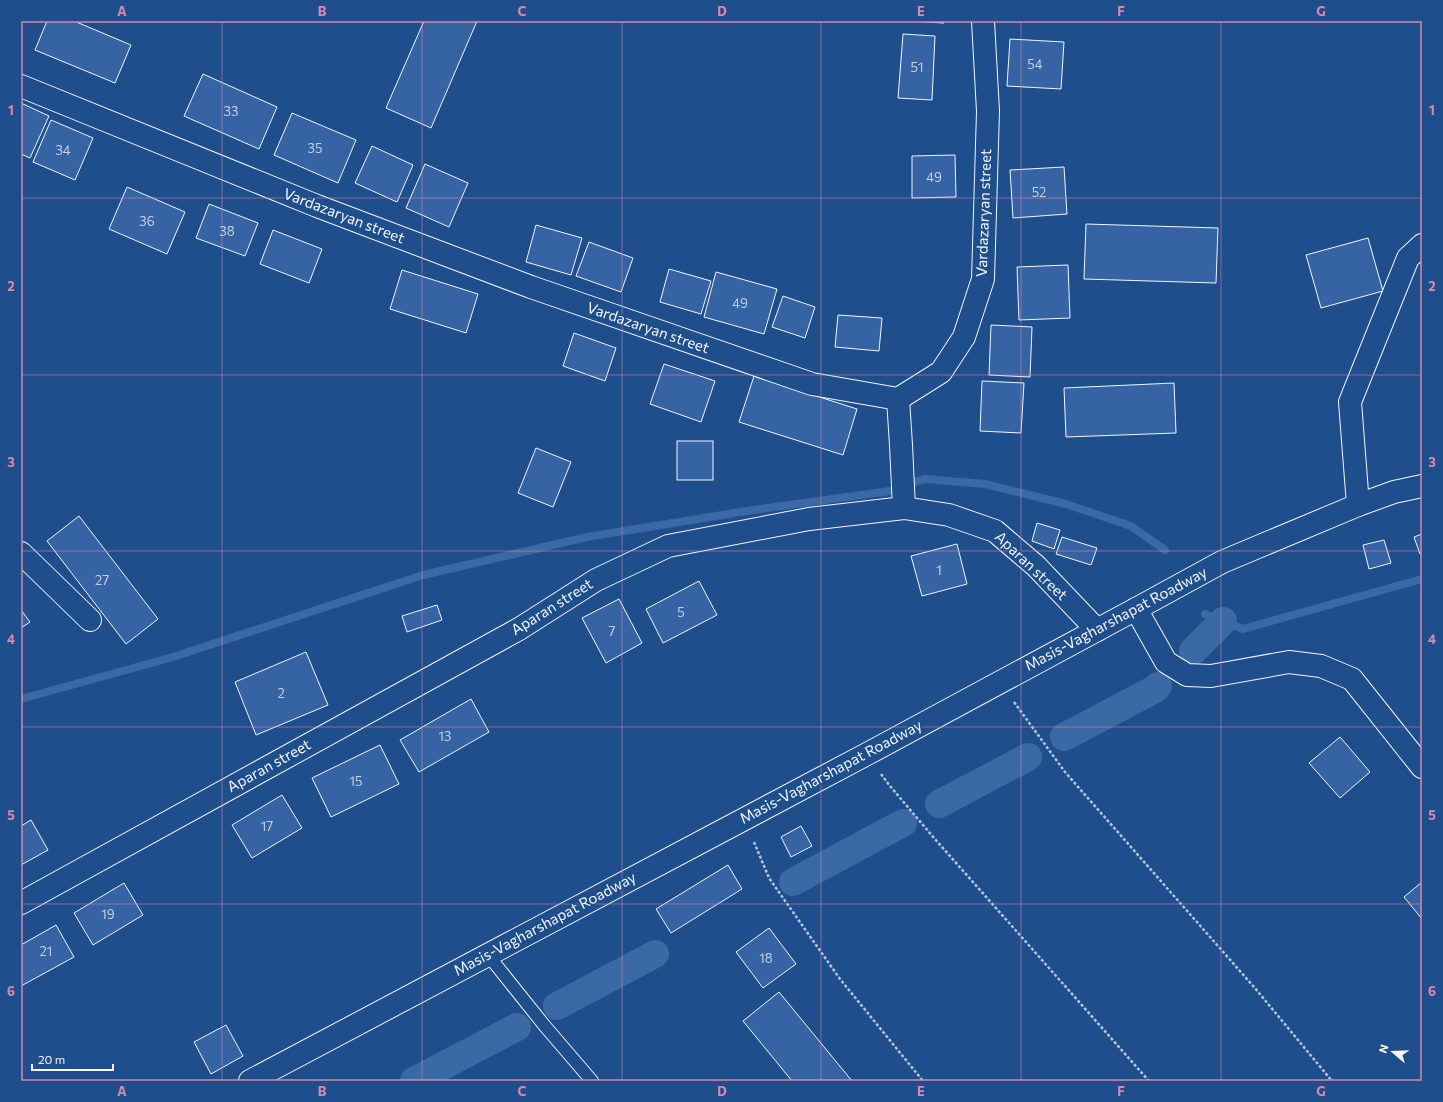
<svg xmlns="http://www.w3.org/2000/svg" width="1443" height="1102" font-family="Commissioner,sans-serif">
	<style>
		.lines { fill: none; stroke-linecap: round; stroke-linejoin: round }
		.stream { stroke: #3b69a3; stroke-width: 8 }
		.canal { stroke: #3b69a3; stroke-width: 28 }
		.building { fill: #3563a3; stroke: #f2f6ff }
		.service-casing { stroke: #f2f6ff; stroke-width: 14 }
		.minor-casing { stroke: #f2f6ff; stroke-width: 24 }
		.primary-casing { stroke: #f2f6ff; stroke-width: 24 }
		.path { stroke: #b3c4dc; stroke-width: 2.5; stroke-dasharray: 3 2; stroke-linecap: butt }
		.service { stroke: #1f4e8c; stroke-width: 12 }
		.minor { stroke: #1f4e8c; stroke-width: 22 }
		.primary { stroke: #1f4e8c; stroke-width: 22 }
		.grid { fill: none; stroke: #da87ad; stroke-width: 1; stroke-opacity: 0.55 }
		.labels { text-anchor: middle; stroke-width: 3; stroke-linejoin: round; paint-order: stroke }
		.number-label { font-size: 13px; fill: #c3d1e8 }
		.street-label { font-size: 15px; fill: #f2f6ff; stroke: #1f4e8c }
		.neatline { fill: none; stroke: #da87ad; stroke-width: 1.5 }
		.grid-label { font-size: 13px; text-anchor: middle; font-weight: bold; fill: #da87ad }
	</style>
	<rect width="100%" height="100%" fill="#1f4e8c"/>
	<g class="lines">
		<g class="stream">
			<path d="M1205 614 1243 629 1422 579"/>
			<path d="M21 699 173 657 423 575 587 537 753 510 890 491 924 479 985 484 1066 504 1131 526 1165 550"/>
		</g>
		<g class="canal">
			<path d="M1193 651 1223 621"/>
			<path d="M1064 737 1155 689 1158 686"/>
			<path d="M939 804 1028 757"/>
			<path d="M793 882 903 823"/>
			<path d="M557 1006 655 954"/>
			<path d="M414 1081 517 1027"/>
		</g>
	</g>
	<g class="building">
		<path d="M47 21H74L131 45 115 83 35 50Z"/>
		<path d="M424 21H477L431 128 386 108Z"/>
		<path d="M908 21H944V23Z"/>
		<path d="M903 34 935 36 932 100 898 98Z"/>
		<path d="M1010 39 1064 42 1061 89 1007 86Z"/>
		<path d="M203 74 277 107 259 149 184 116Z"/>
		<path d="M21 103 49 116 30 158 21 154Z"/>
		<path d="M292 113 356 140 338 183 274 155Z"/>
		<path d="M51 120 93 138 75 180 33 162Z"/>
		<path d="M372 146 413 165 397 202 355 183Z"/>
		<path d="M955 155 956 197 912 198V156Z"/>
		<path d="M425 164 468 183 449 227 406 208Z"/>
		<path d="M1064 167 1067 214 1013 218 1010 170Z"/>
		<path d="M127 187 185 212 167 254 109 229Z"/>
		<path d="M209 204 258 223 245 256 196 238Z"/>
		<path d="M1086 224 1218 228 1216 283 1084 279Z"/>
		<path d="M536 225 582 238 571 275 526 262Z"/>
		<path d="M273 230 322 249 309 283 260 264Z"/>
		<path d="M1368 238 1383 291 1321 308 1306 255Z"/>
		<path d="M589 242 633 258 621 292 576 276Z"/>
		<path d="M1068 265 1070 318 1019 320 1017 267Z"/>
		<path d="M669 269 711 281 701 314 660 302Z"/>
		<path d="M402 270 478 294 466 333 390 309Z"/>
		<path d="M716 272 777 289 764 334 704 317Z"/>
		<path d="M783 296 815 307 805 338 772 327Z"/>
		<path d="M838 315 882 318 879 351 835 347Z"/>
		<path d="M991 325 1032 327 1030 377 989 375Z"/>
		<path d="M574 333 616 348 605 381 563 366Z"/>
		<path d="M664 364 715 381 701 422 650 404Z"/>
		<path d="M754 376 857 409 843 455 739 422Z"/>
		<path d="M982 381 1024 383 1021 433 980 431Z"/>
		<path d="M1174 383 1176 433 1066 437 1064 388Z"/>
		<rect x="677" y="441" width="36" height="39"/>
		<path d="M536 448 571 462 553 507 518 493Z"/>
		<path d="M79 516 158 619 126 644 47 541Z"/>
		<path d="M1037 523 1060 530 1054 549 1032 541Z"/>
		<path d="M1422 534V553L1420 554 1414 537Z"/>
		<path d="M1062 537 1097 548 1091 565 1056 554Z"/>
		<path d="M1384 540 1391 563 1369 569 1363 545Z"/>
		<path d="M957 544 967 584 922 596 911 556Z"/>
		<path d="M699 581 717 615 663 643 646 609Z"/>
		<path d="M619 599 642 643 606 663 582 618Z"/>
		<path d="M437 605 442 620 407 632 402 616Z"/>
		<path d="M21 610 30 622 21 628Z"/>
		<path d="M306 652 328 705 256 735 235 682Z"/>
		<path d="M471 699 489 732 419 772 400 740Z"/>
		<path d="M1340 737 1370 772 1340 798 1309 763Z"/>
		<path d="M380 745 399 784 331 817 312 778Z"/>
		<path d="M282 795 302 828 252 858 232 825Z"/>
		<path d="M31 820 48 850 21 865V826Z"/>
		<path d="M801 826 812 846 791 857 781 837Z"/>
		<path d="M728 865 742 889 671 933 656 909Z"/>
		<path d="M1422 882V919L1404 897Z"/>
		<path d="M124 883 143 915 93 945 74 913Z"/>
		<path d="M56 925 74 957 21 986V945Z"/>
		<path d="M769 928 796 964 763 988 736 952Z"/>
		<path d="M779 992 852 1081H792L743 1021Z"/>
		<path d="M226 1025 243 1056 211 1074 194 1042Z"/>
	</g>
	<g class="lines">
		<g class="service-casing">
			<path id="service" d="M488 955 544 1025 592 1081"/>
		</g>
		<g class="minor-casing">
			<g id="minor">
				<path d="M21 86 317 206 531 287 812 384 898 399 941 372 964 337 983 279 988 111 983 21"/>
				<path d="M898 399 901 445 904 508"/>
				<path d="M1358 505 1350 402 1408 258 1422 245"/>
				<path d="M21 553 90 620"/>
				<path d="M1136 609 1166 662 1187 675 1211 676 1289 662 1321 666 1352 679 1422 767"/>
				<path d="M21 903 519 629 596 580 668 546 809 519 904 508 949 515 995 531 1036 566 1097 630"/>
			</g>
		</g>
		<g class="primary-casing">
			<path id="primary" d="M250 1081 867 754 1136 609 1222 562 1358 505 1394 492 1422 486"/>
		</g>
		<g class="path">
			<path d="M1014 702 1065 772 1254 987 1332 1081"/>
			<path d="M881 774 890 786 934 838 1149 1081"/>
			<path d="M754 842 769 878 840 979 923 1081"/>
		</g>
		<use href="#service" class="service"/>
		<use href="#minor" class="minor"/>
		<use href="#primary" class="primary"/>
	</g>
	<path class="grid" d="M222 21V1081M422 21V1081M622 21V1081M821 21V1081M1021 21V1081M1221 21V1081M21 198H1422M21 375H1422M21 551H1422M21 727H1422M21 904H1422"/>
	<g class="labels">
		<g class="number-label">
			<text x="1035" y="69">54</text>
			<text x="917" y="72">51</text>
			<text x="231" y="116">33</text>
			<text x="315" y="153">35</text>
			<text x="63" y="155">34</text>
			<text x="934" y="182">49</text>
			<text x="1039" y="197">52</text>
			<text x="147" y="226">36</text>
			<text x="227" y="236">38</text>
			<text x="740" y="308">49</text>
			<text x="939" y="575">1</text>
			<text x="102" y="585">27</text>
			<text x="681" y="617">5</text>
			<text x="612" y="636">7</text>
			<text x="281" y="698">2</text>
			<text x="445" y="741">13</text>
			<text x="356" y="786">15</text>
			<text x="267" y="831">17</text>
			<text x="108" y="919">19</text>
			<text x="46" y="956">21</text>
			<text x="766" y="963">18</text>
		</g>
		<g class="street-label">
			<text transform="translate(984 213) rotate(-88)" y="5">Vardazaryan street</text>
			<text transform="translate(344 216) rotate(21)" y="5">Vardazaryan street</text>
			<text transform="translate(648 328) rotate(19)" y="5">Vardazaryan street</text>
			<text transform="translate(1031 566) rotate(43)" y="5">Aparan street</text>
			<text transform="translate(552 607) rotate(-32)" y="5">Aparan street</text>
			<text transform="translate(1116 619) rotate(-28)" y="5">Masis-Vagharshapat Roadway</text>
			<text transform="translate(269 766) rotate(-29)" y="5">Aparan street</text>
			<text transform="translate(831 772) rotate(-28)" y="5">Masis-Vagharshapat Roadway</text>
			<text transform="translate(545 924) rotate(-28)" y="5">Masis-Vagharshapat Roadway</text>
		</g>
	</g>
	<rect width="1443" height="1102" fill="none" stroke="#1f4e8c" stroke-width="44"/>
	<g transform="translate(1393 1052) rotate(289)" stroke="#1f4e8c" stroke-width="3" paint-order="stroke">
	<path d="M0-3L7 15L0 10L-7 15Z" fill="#f2f6ff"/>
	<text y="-6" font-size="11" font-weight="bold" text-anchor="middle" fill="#f2f6ff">N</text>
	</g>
	<path d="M32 1064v6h81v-6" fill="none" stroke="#f2f6ff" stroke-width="2"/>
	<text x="38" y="1064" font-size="12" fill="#f2f6ff" stroke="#1f4e8c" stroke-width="3" paint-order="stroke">20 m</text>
	<rect x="22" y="22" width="1399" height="1058" class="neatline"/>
	<g class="grid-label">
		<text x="122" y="16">A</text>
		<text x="322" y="16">B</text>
		<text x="522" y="16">C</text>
		<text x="722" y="16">D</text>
		<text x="921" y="16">E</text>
		<text x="1121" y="16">F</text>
		<text x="1321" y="16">G</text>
		<text x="11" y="115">1</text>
		<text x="1432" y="115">1</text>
		<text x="11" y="291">2</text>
		<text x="1432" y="291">2</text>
		<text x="11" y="467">3</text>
		<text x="1432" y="467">3</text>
		<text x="11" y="644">4</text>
		<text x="1432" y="644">4</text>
		<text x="11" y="820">5</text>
		<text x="1432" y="820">5</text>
		<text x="11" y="996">6</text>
		<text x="1432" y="996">6</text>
		<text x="122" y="1096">A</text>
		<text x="322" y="1096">B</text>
		<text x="522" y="1096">C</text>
		<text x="722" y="1096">D</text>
		<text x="921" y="1096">E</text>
		<text x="1121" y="1096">F</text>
		<text x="1321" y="1096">G</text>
	</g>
</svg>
